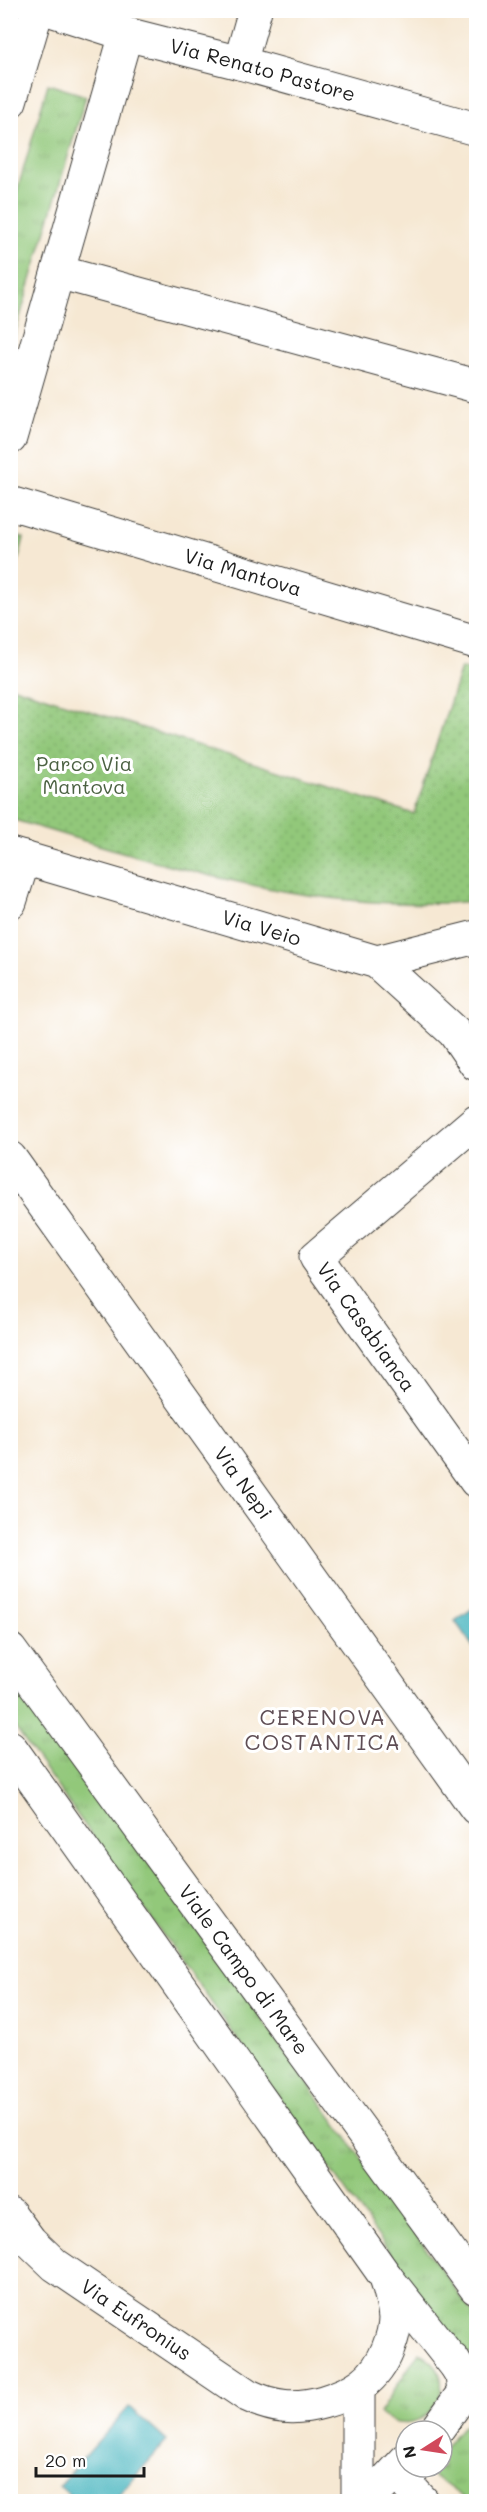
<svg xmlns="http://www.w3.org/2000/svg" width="487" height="2512" font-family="Mali,sans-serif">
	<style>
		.grass { fill: url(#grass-tufts); stroke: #57724b; stroke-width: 1.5 }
		.park { fill: url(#park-dots); stroke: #57724b; stroke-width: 1.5 }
		.water { fill: #44b4be; stroke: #30686d; stroke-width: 1.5 }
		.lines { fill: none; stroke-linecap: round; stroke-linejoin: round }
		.minor-casing { stroke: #3d3b37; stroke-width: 35 }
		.tertiary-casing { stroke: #3d3b37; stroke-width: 35 }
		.minor { stroke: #fff; stroke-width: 33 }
		.tertiary { stroke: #fff; stroke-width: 33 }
		.labels { text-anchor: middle; stroke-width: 6; stroke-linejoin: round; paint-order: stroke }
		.street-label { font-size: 20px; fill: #1c1c1c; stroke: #fff }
		.park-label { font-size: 20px; fill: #4b6142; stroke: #fff }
		.quarter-label { font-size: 22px; letter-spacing: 1.5px; fill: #5e4d54; stroke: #fff }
	</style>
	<defs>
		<pattern id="grass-tufts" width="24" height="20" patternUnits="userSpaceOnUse" patternTransform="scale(1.5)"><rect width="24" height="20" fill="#92c87a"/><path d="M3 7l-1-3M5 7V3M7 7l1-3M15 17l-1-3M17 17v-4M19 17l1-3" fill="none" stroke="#7dab69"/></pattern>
		<pattern id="park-dots" width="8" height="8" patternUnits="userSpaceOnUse" patternTransform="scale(1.5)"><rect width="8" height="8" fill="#92c87a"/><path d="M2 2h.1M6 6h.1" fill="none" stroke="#7dab69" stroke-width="1.8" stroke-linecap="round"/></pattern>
	</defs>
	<rect width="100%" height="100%" fill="#fff"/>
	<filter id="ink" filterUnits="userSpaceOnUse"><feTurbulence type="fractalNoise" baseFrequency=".0167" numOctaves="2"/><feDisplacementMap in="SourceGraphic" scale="12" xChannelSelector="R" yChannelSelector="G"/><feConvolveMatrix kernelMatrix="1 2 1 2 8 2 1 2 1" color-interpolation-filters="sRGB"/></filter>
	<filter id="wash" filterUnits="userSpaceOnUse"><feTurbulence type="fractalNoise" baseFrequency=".008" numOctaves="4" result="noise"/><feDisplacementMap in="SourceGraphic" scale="24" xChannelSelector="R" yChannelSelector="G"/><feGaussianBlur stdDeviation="1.35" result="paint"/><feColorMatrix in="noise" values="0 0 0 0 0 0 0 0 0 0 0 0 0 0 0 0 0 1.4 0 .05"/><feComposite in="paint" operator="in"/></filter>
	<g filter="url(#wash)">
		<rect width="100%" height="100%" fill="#f6e8d3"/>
		<g class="grass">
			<path d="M48 84 86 96 11 347V212Z"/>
			<path d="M10 1668 476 2318V2355L465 2353 448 2334 11 1722Z"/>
			<path d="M419 2352C424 2356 430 2359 434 2364 459 2396 417 2443 379 2413Z"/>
			<path d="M474 2421 476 2422V2501H468L431 2474 429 2469 442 2467V2450L462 2427Z"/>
		</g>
		<g class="park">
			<path d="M11 534 24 538 11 589 10 534Z"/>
			<path d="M461 668 476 672V901C316 916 162 864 11 819V686L414 814Z"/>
		</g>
		<g class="water">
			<path d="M476 1606V1651L455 1621Z"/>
			<path d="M129 2407 167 2441 113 2501H77L59 2486Z"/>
		</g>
	</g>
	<g filter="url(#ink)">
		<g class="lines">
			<g class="minor-casing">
				<g id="minor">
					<path id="s1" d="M51 10 126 34 240 63 476 129"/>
					<path d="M240 63 255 10"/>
					<path d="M10 101 37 10"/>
					<path d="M58 272 476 386"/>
					<path d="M10 438 126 34"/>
					<path id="s2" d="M10 503 476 642"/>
					<path id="s3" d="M10 854 377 962 454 1032 476 1064"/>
					<path d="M10 902 24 858"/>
					<path d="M377 962 476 937"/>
					<path id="s4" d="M476 1121 316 1257 476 1481"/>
					<path id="s5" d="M10 1158 476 1808"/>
					<path id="s6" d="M10 2214 30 2241 55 2265 247 2395C274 2408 295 2410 323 2402 354 2393 376 2380 388 2349 392 2339 395 2328 395 2318 394 2304 390 2290 386 2277"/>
					<path d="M436 2431 464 2392 462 2376 453 2360"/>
					<path d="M409 2467 410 2488 423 2502"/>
					<path d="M358 2502V2388"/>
					<path d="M367 2502 406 2460"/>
				</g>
			</g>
			<g class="tertiary-casing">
				<g id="tertiary">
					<path id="s7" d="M10 1650 476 2288"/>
					<path d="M10 1747 386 2277 476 2391"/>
				</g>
			</g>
			<use href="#minor" class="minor"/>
			<use href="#tertiary" class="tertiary"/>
		</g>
	</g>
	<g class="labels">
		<g class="street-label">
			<text dy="7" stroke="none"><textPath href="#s1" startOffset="220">Via Renato Pastore</textPath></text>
			<text dy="7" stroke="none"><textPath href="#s2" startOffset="243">Via Mantova</textPath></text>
			<text dy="7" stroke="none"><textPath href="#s3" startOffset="262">Via Veio</textPath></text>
			<text dy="7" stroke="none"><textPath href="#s4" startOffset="296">Via Casabianca</textPath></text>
			<text dy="7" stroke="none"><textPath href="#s5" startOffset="400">Via Nepi</textPath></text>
			<text dy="7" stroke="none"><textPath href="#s7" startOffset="396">Viale Campo di Mare</textPath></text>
			<text dy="7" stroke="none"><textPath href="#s6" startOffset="166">Via Eufronius</textPath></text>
		</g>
		<g class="park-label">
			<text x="84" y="771">Parco Via<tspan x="84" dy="23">Mantova</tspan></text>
		</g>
		<g class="quarter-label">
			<text x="323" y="1725">CERENOVA<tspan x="323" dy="25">COSTANTICA</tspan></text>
		</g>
	</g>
	<rect width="487" height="2512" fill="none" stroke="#fff" stroke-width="36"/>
	<g transform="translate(424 2449) rotate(258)"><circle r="28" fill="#ffffff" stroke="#a4a4a4" stroke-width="1.5"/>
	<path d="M0-4.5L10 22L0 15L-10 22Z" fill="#d1495b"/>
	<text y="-9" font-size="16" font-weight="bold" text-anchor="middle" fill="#1c1c1c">N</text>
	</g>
	<path d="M36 2467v9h108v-9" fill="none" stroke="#1c1c1c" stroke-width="3"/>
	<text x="45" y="2467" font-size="18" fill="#1c1c1c" stroke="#ffffff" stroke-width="4.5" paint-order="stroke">20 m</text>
</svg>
